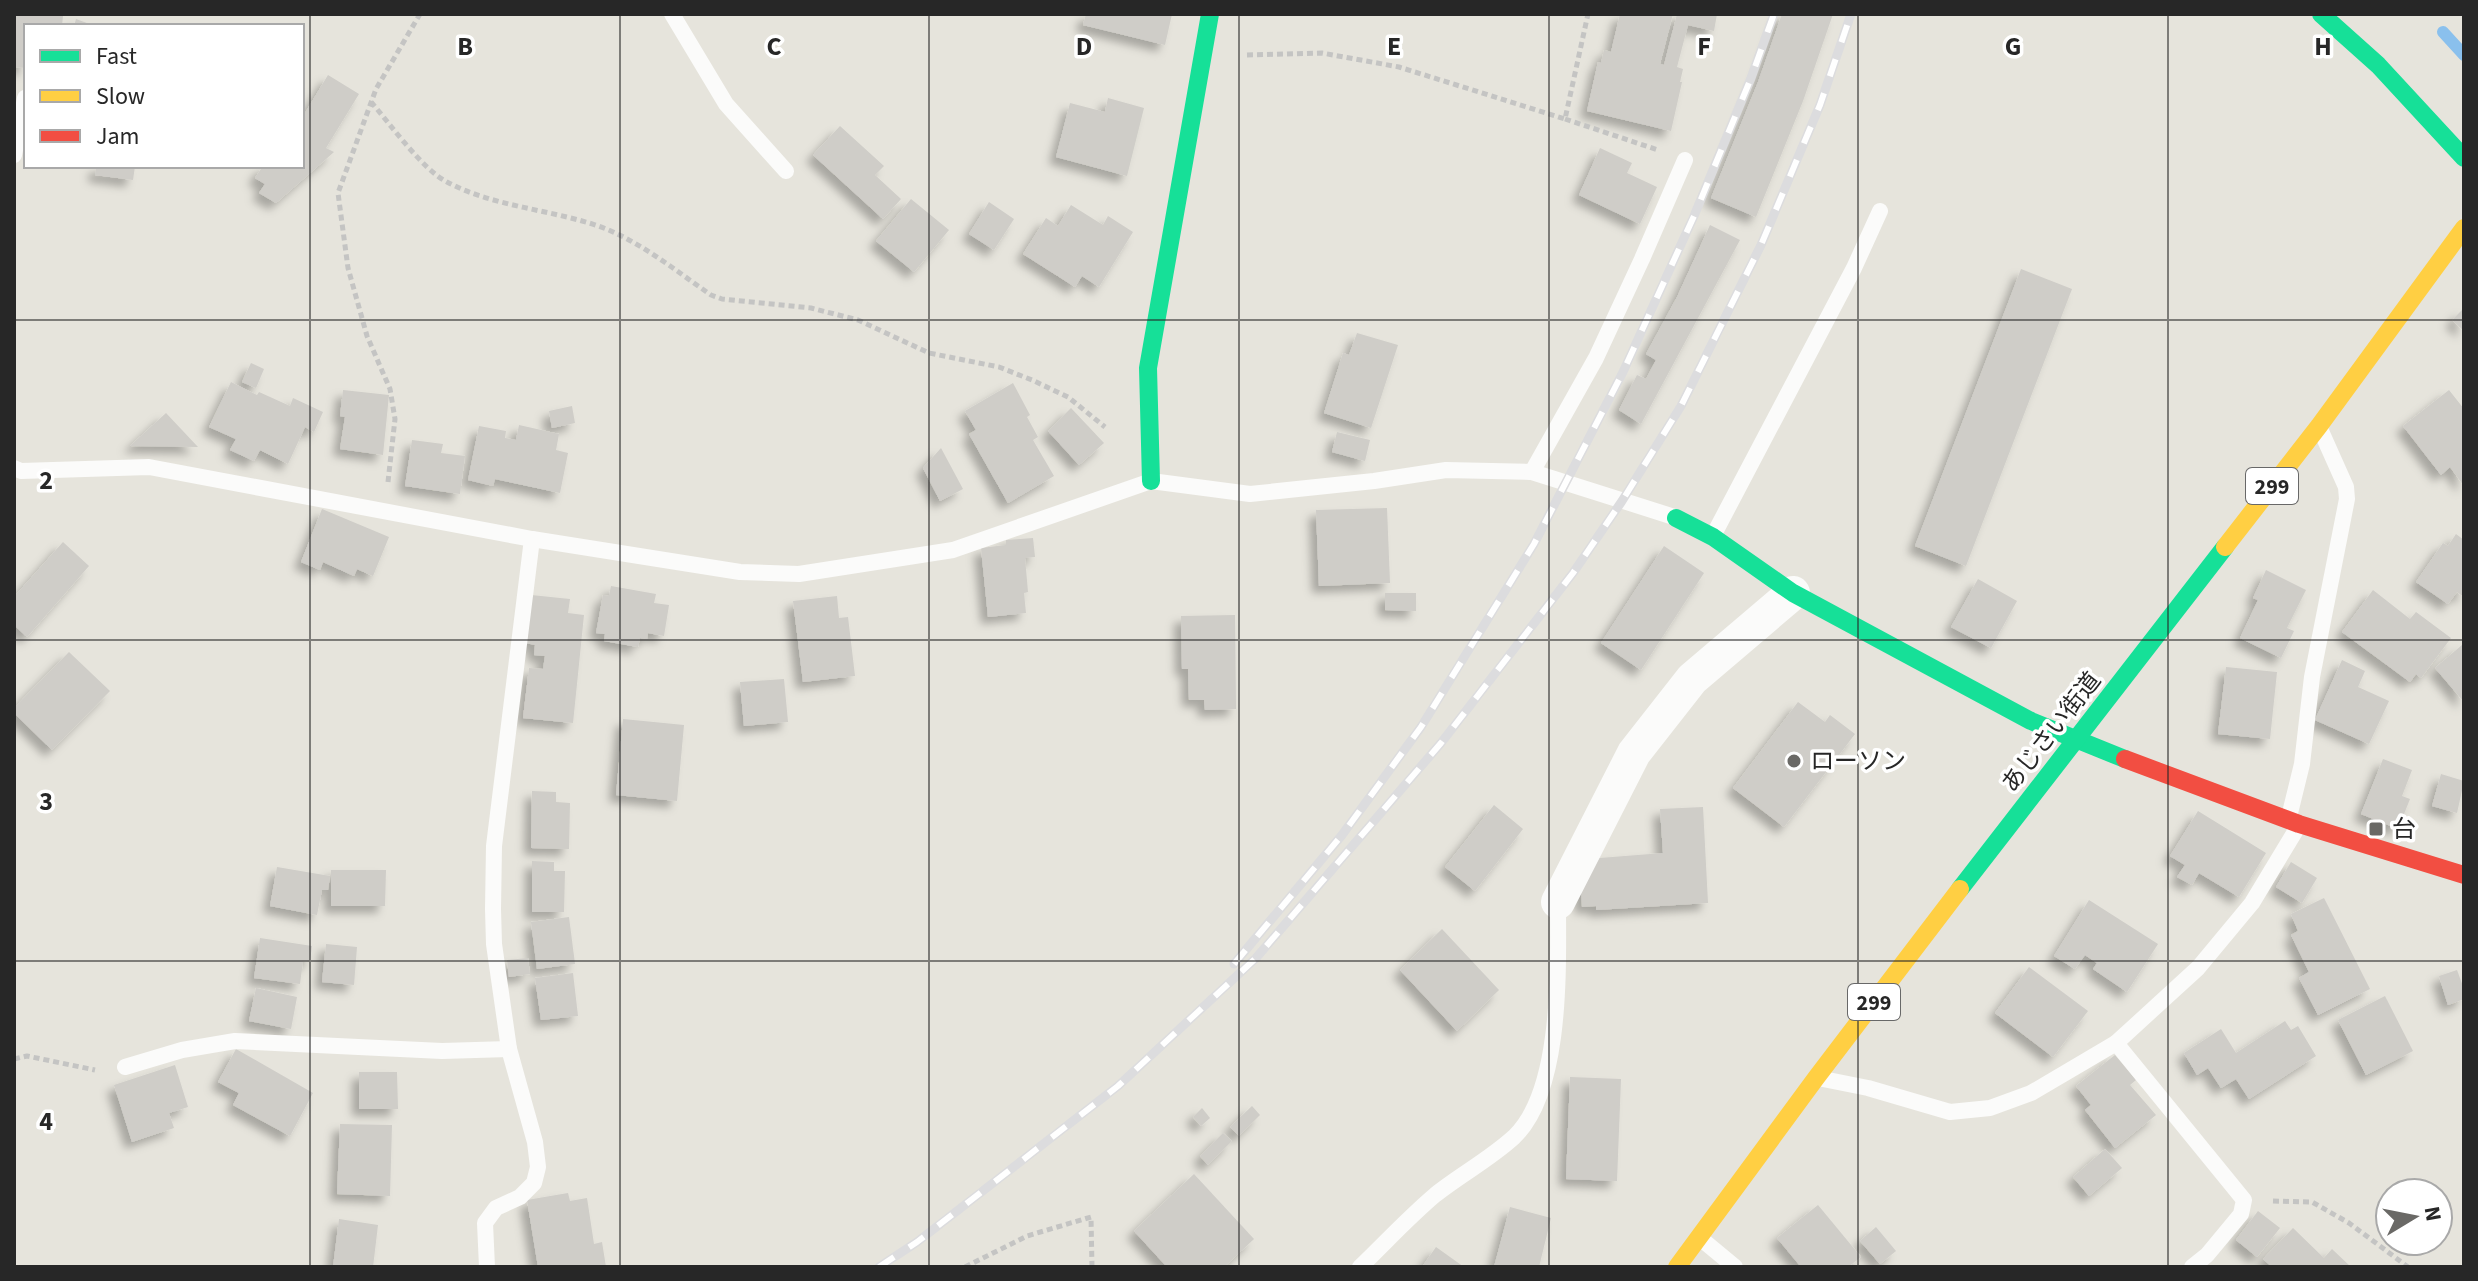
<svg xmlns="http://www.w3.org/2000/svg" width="2478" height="1281" font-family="'Source Sans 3','Noto Sans JP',sans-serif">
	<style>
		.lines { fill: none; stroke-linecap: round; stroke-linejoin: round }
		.stream { stroke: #8ac0ed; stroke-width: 12 }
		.building { fill: #cfcdc8; filter: url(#shadow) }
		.path { stroke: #c4c4c3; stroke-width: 5; stroke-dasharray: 6 4; stroke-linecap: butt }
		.lane { stroke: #fbfbfa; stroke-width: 16 }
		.street { stroke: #fbfbfa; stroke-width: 34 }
		.fast { stroke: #16e098; stroke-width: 18 }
		.slow { stroke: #ffcf43; stroke-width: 18 }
		.jam { stroke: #f24e42; stroke-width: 18 }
		.rail-casing { stroke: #dcdcde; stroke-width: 9 }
		.rail { stroke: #fff; stroke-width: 6; stroke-dasharray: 18; stroke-linecap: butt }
		.grid { fill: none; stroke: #272727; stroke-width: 2; stroke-opacity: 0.55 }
		.poi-dot { fill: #6a6966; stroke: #fff; stroke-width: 3 }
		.labels { text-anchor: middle; stroke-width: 7; stroke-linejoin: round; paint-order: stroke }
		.shield { fill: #fff; stroke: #686868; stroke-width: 2 }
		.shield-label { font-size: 22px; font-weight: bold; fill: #272727 }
		.street-label { font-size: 24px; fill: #272727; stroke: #fff }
		.poi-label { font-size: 24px; fill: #272727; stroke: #fff; text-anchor: start }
		.grid-label { font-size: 26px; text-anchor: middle; font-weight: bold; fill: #272727; stroke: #fff; stroke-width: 7; stroke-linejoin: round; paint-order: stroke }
	</style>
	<defs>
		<filter id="shadow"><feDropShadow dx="-7" dy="7" stdDeviation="4" flood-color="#0004"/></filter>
	</defs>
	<rect width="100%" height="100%" fill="#e6e4dc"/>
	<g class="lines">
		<path class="stream" d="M2443 32 2464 55"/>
	</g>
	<g class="building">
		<path d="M14 14 63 16 62 26H26V68L14 67Z"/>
		<path d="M1086 14H1172L1165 45 1083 25Z"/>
		<path d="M1620 14H1673L1660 64 1664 65 1677 14H1717L1714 31 1688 25 1677 67 1683 69 1680 82H1682L1671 131 1587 111 1598 62 1601 63 1604 50 1611 52Z"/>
		<path d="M1782 14H1833L1803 101 1756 217 1711 198 1758 82Z"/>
		<path d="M76 19 95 26H74Z"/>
		<path d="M328 75 359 94 326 148 334 152 276 203 259 193 265 184 255 178 263 166H302V118Z"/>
		<path d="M1108 98 1144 108 1127 176 1056 157 1070 103 1105 112Z"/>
		<path d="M840 126 884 166 875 175 901 199 883 219 813 155Z"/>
		<path d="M1600 148 1632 163 1627 173 1657 187 1640 224 1579 195Z"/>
		<path d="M96 166H135L133 180 95 175Z"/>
		<path d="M911 199 949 230 914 272 876 241Z"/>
		<path d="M989 202 1014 219 994 250 969 234Z"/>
		<path d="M1071 205 1103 225 1108 216 1133 232 1099 287 1082 276 1075 287 1023 254 1046 218 1058 226Z"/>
		<path d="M1710 225 1740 240 1641 424 1619 410 1637 375 1646 379 1656 360 1646 354 1677 297Z"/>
		<path d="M2021 269 2072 289 1966 566 1915 546Z"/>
		<path d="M2464 308V331L2452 320Z"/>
		<path d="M1357 333 1398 345 1371 428 1324 413 1343 353 1349 355Z"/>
		<path d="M251 363 264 369 256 388 242 382Z"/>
		<path d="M231 382 257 395 259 392 290 406 293 398 323 412 314 432 305 427 288 464 260 450 254 461 230 450 236 439 209 427Z"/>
		<path d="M1013 383 1030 415 1027 417 1038 437 1033 440 1054 476 1008 503 969 434 976 430 965 411Z"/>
		<path d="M343 390 389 395 383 455 340 449 345 417 340 416Z"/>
		<path d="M2449 390 2464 409V486L2450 467 2441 475 2403 426Z"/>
		<path d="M572 406 575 423 552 428 549 411Z"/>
		<path d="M1071 408 1104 443 1079 465 1048 431Z"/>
		<path d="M166 413 198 447 130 446Z"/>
		<path d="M519 425 559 434 556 450 568 453 560 493 495 479 493 486 468 480 479 426 506 431 505 438 516 440Z"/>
		<path d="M1337 432 1370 440 1365 461 1332 452Z"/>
		<path d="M412 440 443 444 441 453 465 456 460 494 405 486Z"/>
		<path d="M941 448 963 489 940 501 923 468Z"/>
		<path d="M1387 508 1390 583 1319 586 1316 510Z"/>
		<path d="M322 509 389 537 373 576 357 569 354 576 323 562 320 570 301 562Z"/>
		<path d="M2456 534 2464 540V597L2457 592 2448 604 2416 582 2443 543 2448 546Z"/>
		<path d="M1033 538 1035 557 1025 558 1028 592 1024 593 1026 613 988 617 981 548 1006 545V540Z"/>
		<path d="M63 542 89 566 27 637 14 625V597Z"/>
		<path d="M1664 546 1704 573 1641 670 1601 643Z"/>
		<path d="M2266 570 2306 590 2287 628 2294 631 2281 658 2240 638 2258 600 2253 598Z"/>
		<path d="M1978 579 2017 601 1991 648 1951 627Z"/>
		<path d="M611 586 656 594 654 603 669 605 664 636 648 633 647 639 640 638 638 647 604 641 605 634 596 633 603 595 609 596Z"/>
		<path d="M2373 590 2410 619 2416 612 2451 638 2421 678 2416 674 2410 682 2342 632Z"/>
		<path d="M1385 593H1416V611L1385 610Z"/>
		<path d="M531 595 570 599 568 613 584 615 573 723 523 718 529 668 543 669 545 656 534 655 535 645 526 643Z"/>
		<path d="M837 596 839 618 848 617 855 676 803 682 793 601Z"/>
		<path d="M1235 615 1236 709 1205 710 1204 700H1189L1188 669H1182L1181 616Z"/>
		<path d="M2462 645 2464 647V702L2435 668Z"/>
		<path d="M69 652 110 691 52 750 14 713V708Z"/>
		<path d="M2342 660 2365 671 2358 687 2389 701 2369 744 2315 720Z"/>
		<path d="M2226 667 2277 672 2270 739 2218 734Z"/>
		<path d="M784 679 788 722 744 726 740 682Z"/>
		<path d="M1798 702 1825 722 1830 715 1855 734 1784 827 1733 788Z"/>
		<path d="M623 719 684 725 677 801 616 795Z"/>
		<path d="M2383 759 2412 770 2402 796 2410 799 2398 829 2361 814Z"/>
		<path d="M2441 774 2464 781 2457 813 2432 806Z"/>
		<path d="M532 791 556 792V802L570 803 569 849 531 848Z"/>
		<path d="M1494 805 1523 829 1475 891 1445 867Z"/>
		<path d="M1703 807 1708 903 1596 910V906L1582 907 1580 868 1587 859 1663 853 1660 809Z"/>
		<path d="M2198 811 2266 853 2239 897 2199 873 2192 885 2177 877 2185 865 2170 856Z"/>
		<path d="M532 861 554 862V871H565L564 912H532Z"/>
		<path d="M2291 862 2317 878 2302 903 2276 887Z"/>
		<path d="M277 867 330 876 328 890H322L317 915 270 906Z"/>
		<path d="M331 870H386L385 906H331Z"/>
		<path d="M2324 898 2370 989 2318 1015 2299 978 2309 972 2291 935 2298 931 2291 914Z"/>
		<path d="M2089 900 2158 944 2127 992 2093 969 2097 963 2085 955 2075 969 2054 956Z"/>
		<path d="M569 917 575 964 537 969 531 922Z"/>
		<path d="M1442 929 1499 990 1457 1031 1400 970Z"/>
		<path d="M260 938 312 946 310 962 303 961 300 984 254 978Z"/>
		<path d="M326 944 357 947 354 985 322 982Z"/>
		<path d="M528 958 530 974 509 977 507 960Z"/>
		<path d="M2029 967 2088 1011 2053 1057 1995 1013Z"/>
		<path d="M2457 970 2464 989V999L2448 1005 2439 976Z"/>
		<path d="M573 973 578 1016 541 1020 535 978Z"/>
		<path d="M256 988 297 997 291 1029 249 1021Z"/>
		<path d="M2385 996 2413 1051 2366 1075 2338 1020Z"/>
		<path d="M2285 1021 2291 1030 2298 1026 2316 1056 2249 1099 2236 1079 2221 1088 2208 1068 2197 1075 2184 1053 2221 1029 2236 1053Z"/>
		<path d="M236 1049 313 1093 290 1136 233 1105 239 1093 218 1082Z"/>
		<path d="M2115 1055 2136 1080 2130 1085 2156 1115 2115 1148 2085 1110 2091 1105 2076 1086Z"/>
		<path d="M175 1065 188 1107 169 1113 174 1128 132 1142 114 1085Z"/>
		<path d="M359 1072H397L398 1109H359Z"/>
		<path d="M1570 1077 1621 1079 1617 1181 1566 1179Z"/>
		<path d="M1252 1106 1260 1115 1239 1136 1230 1127Z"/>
		<path d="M1202 1108 1210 1118 1201 1126 1193 1117Z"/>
		<path d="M340 1124 392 1125 390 1196 337 1194Z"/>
		<path d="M1223 1133 1232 1141 1208 1165 1200 1156Z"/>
		<path d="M2105 1149 2122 1168 2089 1196 2073 1177Z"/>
		<path d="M1194 1174 1254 1239 1224 1267H1167L1134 1231Z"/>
		<path d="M568 1193 570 1201 587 1198 594 1244 602 1242 606 1267H538L527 1200Z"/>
		<path d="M1818 1205 1861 1257 1848 1267H1801L1777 1238Z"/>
		<path d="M1510 1207 1551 1218 1539 1267H1494Z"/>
		<path d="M2258 1211 2280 1228 2257 1257 2236 1240Z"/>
		<path d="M339 1219 378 1225 373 1267H333Z"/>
		<path d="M1876 1227 1896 1251 1880 1264 1860 1241Z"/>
		<path d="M2293 1228 2324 1258 2332 1249 2351 1267H2272L2263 1259Z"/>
		<path d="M1436 1247 1464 1267H1422Z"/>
	</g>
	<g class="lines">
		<g class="path">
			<path d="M1247 55 1322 53 1399 67 1565 119 1588 14"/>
			<path d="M371 102C391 125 422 169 447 182 490 205 543 209 589 223 634 236 673 269 711 295L722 299 811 308 858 320 929 353 999 367 1032 380 1068 397 1105 427"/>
			<path d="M1565 119 1658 150"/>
			<path d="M388 482 395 419 390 389 367 336 348 268 338 193 376 89 420 14"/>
			<path d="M14 1059 27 1056 95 1070"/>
			<path d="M2273 1201 2312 1202 2349 1223 2408 1267"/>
			<path d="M965 1267 1027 1236 1091 1217 1092 1267"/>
		</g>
		<g class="lane">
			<path d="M672 14 726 104 786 171"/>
			<path d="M14 155 25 98"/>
			<path d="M14 468 21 471 149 467 532 539 740 572 799 574 953 550 1151 481 1250 494 1374 481 1446 470 1532 472 1674 517"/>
			<path d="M1532 472 1596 358 1642 259 1685 160"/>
			<path d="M1713 536 1854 268 1880 211"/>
			<path d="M2289 817 2302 764 2312 677 2347 499 2346 487 2321 431"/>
			<path d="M2116 1043 2244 1200 2241 1214 2207 1255 2192 1267"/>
			<path d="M125 1067 182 1050 235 1041 442 1051 509 1049"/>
			<path d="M1818 1078 1868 1088 1950 1112 1990 1108 2031 1093 2116 1043 2198 968 2252 903 2299 825"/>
			<path d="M1700 1238 1735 1267"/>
			<path d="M487 1267 485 1223 496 1208 520 1197 534 1183 538 1167 535 1142 509 1049 494 944 493 909 494 846 532 539"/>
			<path d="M1360 1267C1385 1243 1409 1217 1435 1195 1460 1175 1490 1159 1514 1137 1563 1090 1558 966 1558 902"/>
		</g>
		<path class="street" d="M1558 902 1634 753 1692 679 1793 593"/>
		<g class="fast">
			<path d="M2321 14 2378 65 2464 158"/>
			<path d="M1151 481 1148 368 1210 14"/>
			<path d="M1676 518 1713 537 1793 593 2031 721 2125 759"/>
			<path d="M1960 889 2225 547"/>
		</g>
		<g class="slow">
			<path d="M2225 547 2319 426 2464 228"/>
			<path d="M1677 1267 1816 1078 1960 889"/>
		</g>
		<path class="jam" d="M2125 759 2299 824 2464 875"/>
		<g class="rail-casing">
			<g id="rail">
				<path d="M1234 964 1342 835 1421 727 1534 544 1623 372 1694 216 1751 78 1774 14"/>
				<path d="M879 1267 917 1242 1118 1086 1256 958 1441 743 1573 573 1622 501 1681 406 1761 245 1820 105 1851 14"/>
			</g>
		</g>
		<use href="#rail" class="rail"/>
	</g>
	<path class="grid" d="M310 14V1267M620 14V1267M929 14V1267M1239 14V1267M1549 14V1267M1858 14V1267M2168 14V1267M14 320H2464M14 640H2464M14 961H2464"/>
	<g class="poi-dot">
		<circle cx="1794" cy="761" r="8"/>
		<rect x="2368" y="821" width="16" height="16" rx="4"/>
	</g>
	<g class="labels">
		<g class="shield">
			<rect x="2246" y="468" width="52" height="36" rx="6"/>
			<rect x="1848" y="984" width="52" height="36" rx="6"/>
		</g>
		<g class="shield-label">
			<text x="2272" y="494">299</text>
			<text x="1874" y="1010">299</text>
		</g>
		<g class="street-label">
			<text transform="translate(2051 732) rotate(-52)" y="8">あじさい街道</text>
		</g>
		<g class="poi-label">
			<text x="1810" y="769">ローソン</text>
			<text x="2392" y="837">台</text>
		</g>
	</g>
	<g class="grid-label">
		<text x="465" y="55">B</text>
		<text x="774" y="55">C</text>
		<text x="1084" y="55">D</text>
		<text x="1394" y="55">E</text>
		<text x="1704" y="55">F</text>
		<text x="2013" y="55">G</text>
		<text x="2323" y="55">H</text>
		<text x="46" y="489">2</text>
		<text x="46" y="810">3</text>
		<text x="46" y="1130">4</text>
	</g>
	<rect width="2478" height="1281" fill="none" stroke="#272727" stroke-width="32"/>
	<rect x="24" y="24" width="280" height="144" fill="#ffffff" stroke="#a9a9a9" stroke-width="2"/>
	<rect x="40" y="50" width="40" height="12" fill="#16e098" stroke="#a9a9a9" stroke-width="2"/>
	<text x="96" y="64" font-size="24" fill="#272727">Fast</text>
	<rect x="40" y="90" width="40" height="12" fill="#ffcf43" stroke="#a9a9a9" stroke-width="2"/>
	<text x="96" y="104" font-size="24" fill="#272727">Slow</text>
	<rect x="40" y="130" width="40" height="12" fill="#f24e42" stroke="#a9a9a9" stroke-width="2"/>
	<text x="96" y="144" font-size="24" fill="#272727">Jam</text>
	<g transform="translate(2414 1217) rotate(80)"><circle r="38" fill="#ffffff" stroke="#a9a9a9" stroke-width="2"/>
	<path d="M0-6L14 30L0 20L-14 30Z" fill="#6a6966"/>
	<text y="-12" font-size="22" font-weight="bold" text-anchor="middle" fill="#272727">N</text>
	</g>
</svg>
